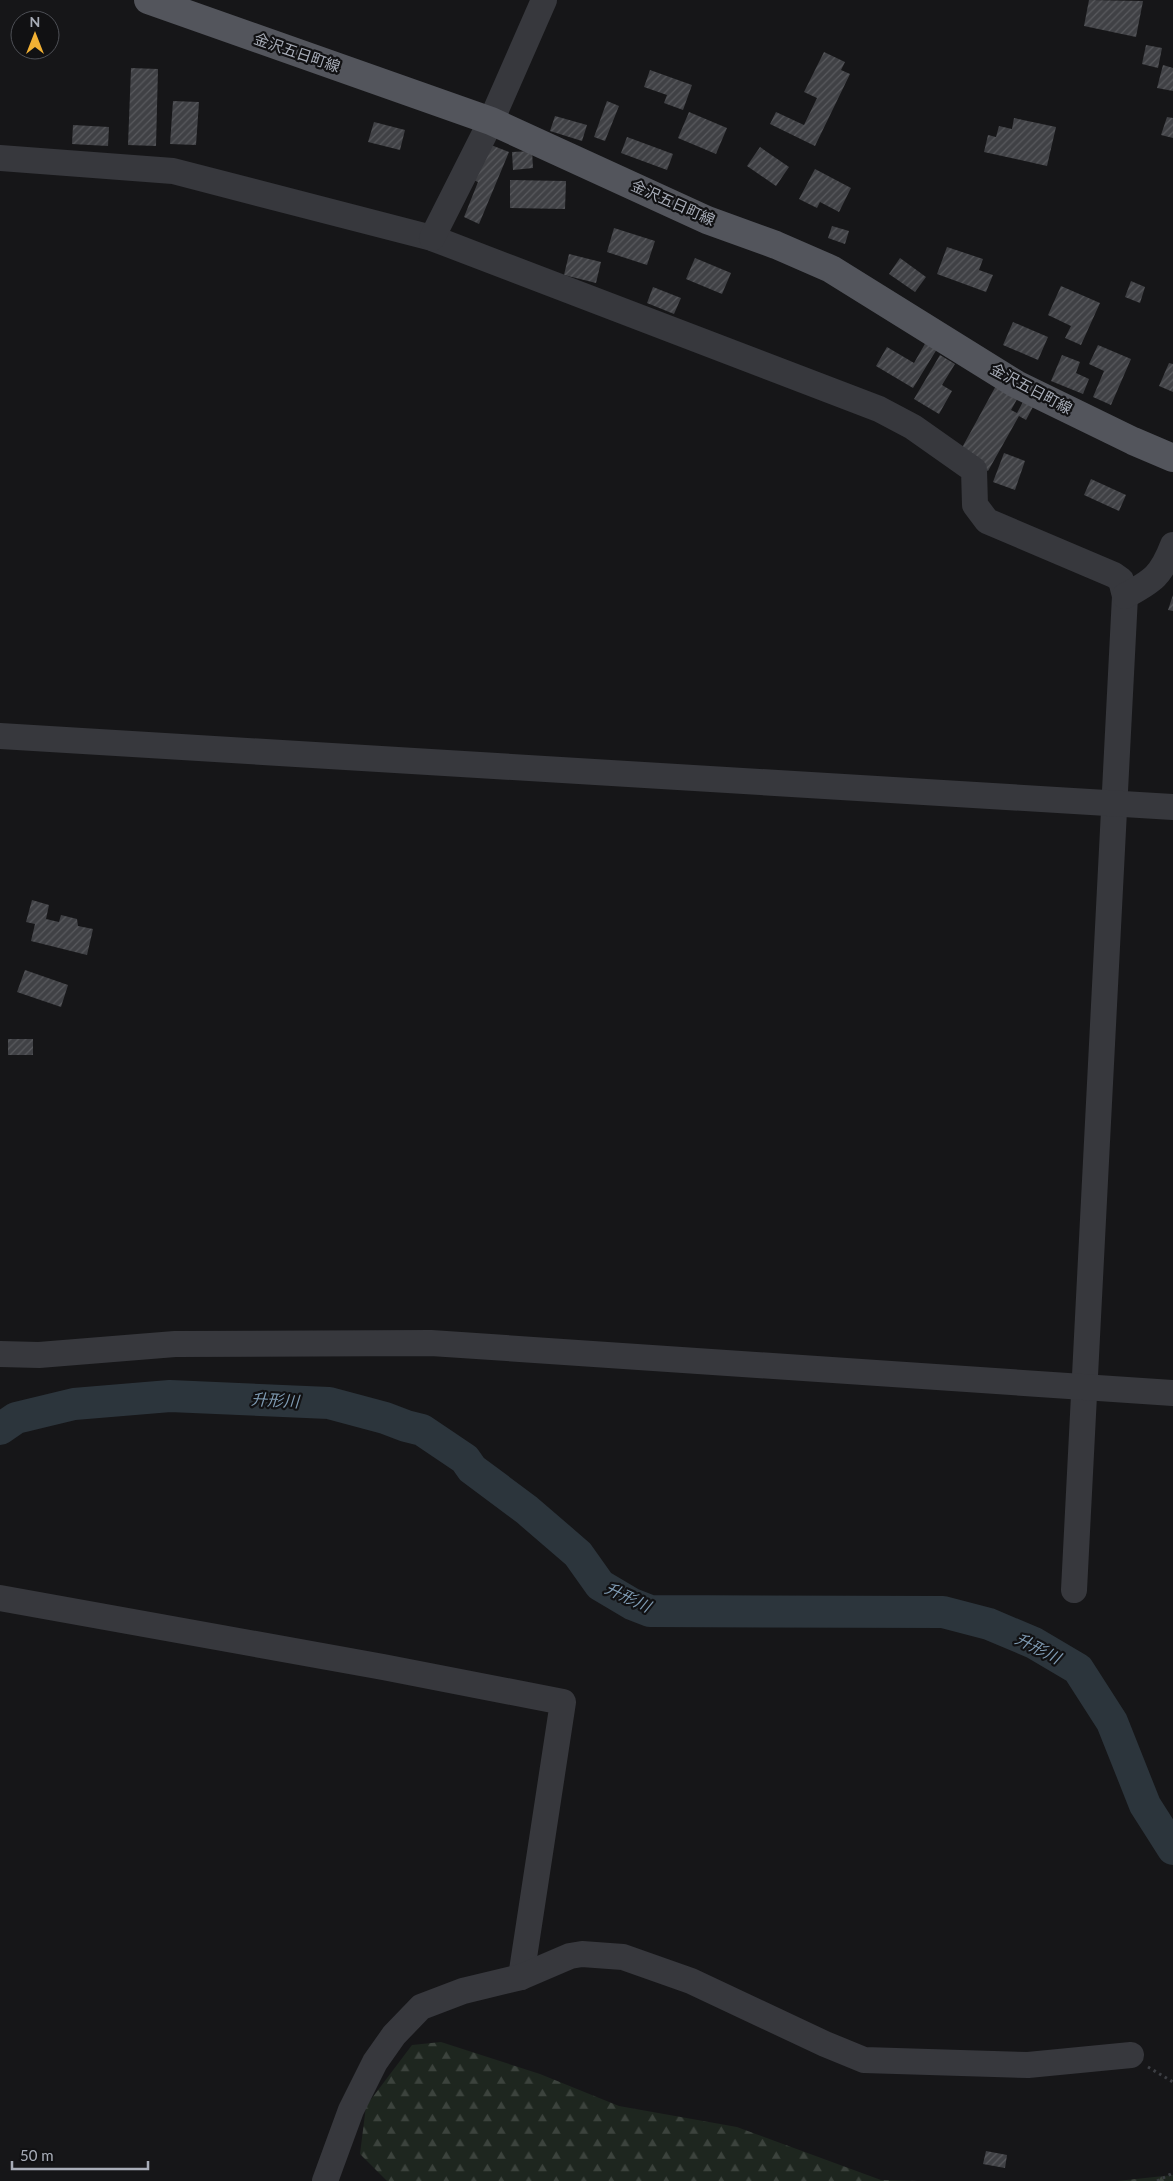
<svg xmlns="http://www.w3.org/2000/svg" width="1173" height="2181" font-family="Lato,'Noto Sans JP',sans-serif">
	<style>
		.forest { fill: url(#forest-firs) }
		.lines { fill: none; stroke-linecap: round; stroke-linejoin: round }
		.river { stroke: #2c353c; stroke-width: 32 }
		.building { fill: url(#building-hatch) }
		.path { stroke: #3d3f44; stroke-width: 3; stroke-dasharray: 2.5 4; stroke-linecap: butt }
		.minor { stroke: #37383d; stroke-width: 26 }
		.major { stroke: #53555c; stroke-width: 28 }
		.labels { text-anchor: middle; stroke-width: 4.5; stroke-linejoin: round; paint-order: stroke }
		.street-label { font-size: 15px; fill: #a8adb8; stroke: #111113 }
		.water-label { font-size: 16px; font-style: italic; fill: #7f9bb3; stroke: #111113 }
	</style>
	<defs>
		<pattern id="forest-firs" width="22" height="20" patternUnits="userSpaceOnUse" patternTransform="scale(1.25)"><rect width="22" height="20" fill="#1e261f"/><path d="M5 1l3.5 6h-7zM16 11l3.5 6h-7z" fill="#3c433d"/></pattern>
		<pattern id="building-hatch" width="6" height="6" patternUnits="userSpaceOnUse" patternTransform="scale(1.25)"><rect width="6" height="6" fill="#404145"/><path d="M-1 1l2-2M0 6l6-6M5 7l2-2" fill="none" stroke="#595a5e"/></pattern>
	</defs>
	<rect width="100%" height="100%" fill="#161618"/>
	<g class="forest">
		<path d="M441 2042 540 2074 619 2106 737 2127 881 2180 918 2181H387L360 2154 366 2106 412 2045Z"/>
		<path d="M1173 2175V2181H1117Z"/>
	</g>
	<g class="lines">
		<path class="river" d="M0 1429 16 1418 74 1404 170 1396 329 1403 385 1418 406 1426 422 1430 465 1459 472 1469 527 1510 578 1554 600 1585 632 1604 650 1611 943 1612 989 1624 1034 1643 1078 1669 1112 1722 1145 1805 1173 1849"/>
	</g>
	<g class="building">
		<path d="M1089 0 1143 1 1136 37 1084 26Z"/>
		<path d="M1146 45 1162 48 1158 68 1142 64Z"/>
		<path d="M824 52 845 62 841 70 850 74 815 146 770 124 776 112 804 125 817 98 804 92Z"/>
		<path d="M1163 65 1173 68V91L1157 88Z"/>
		<path d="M131 68 158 69 156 146 128 145Z"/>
		<path d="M650 70 692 85 683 110 664 103 667 95 644 87Z"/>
		<path d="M173 101 199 102 196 145 170 144Z"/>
		<path d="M607 101 619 106 605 141 594 137Z"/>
		<path d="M689 112 727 128 716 154 678 138Z"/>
		<path d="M555 116 587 125 582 141 550 131Z"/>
		<path d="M1167 117 1173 118V138L1161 135Z"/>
		<path d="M1014 118 1056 127 1047 166 984 152 988 135 996 137 999 126 1012 129Z"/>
		<path d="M374 122 405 130 400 150 368 142Z"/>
		<path d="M73 125 109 127 108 146 72 144Z"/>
		<path d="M627 137 673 154 667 170 621 153Z"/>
		<path d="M486 143 509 152 479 224 464 217 478 182 471 179Z"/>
		<path d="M760 147 789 167 776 186 747 166Z"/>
		<path d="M532 151 533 168 513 170 512 152Z"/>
		<path d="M815 169 851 188 839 212 820 202 817 208 799 199Z"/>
		<path d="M510 180 566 181 565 209 510 208Z"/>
		<path d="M832 226 849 231 845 244 828 238Z"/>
		<path d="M614 228 655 241 647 265 607 252Z"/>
		<path d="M947 247 983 259 979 270 993 275 986 292 937 274Z"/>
		<path d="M569 254 601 262 596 283 564 275Z"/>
		<path d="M695 258 731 273 722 294 686 279Z"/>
		<path d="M900 258 926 277 915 292 889 274Z"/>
		<path d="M1131 281 1145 287 1140 303 1125 297Z"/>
		<path d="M1061 286 1100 303 1081 345 1065 338 1071 326 1048 315Z"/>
		<path d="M653 287 681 298 674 314 647 303Z"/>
		<path d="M1013 322 1048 337 1038 360 1003 345Z"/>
		<path d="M926 342 937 349 913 388 876 366 887 347 914 363Z"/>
		<path d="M1098 345 1131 359 1111 405 1093 397 1104 371 1089 364Z"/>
		<path d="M940 355 955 364 942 385 952 391 939 414 914 399Z"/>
		<path d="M1062 355 1080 362 1076 373 1089 379 1083 394 1051 381Z"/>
		<path d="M1169 363 1173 364V392L1159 386Z"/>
		<path d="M998 382 1020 394 1011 410 1017 413 1024 400 1034 405 1026 420 1019 416 988 471 958 455Z"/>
		<path d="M1004 453 1025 461 1015 490 993 482Z"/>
		<path d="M1091 479 1126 495 1119 511 1084 495Z"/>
		<path d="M1173 595V611L1168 610Z"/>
		<path d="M32 900 49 905 46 919 59 922 61 915 77 919 78 926 93 929 87 955 31 941 35 924 26 922Z"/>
		<path d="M25 970 68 985 61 1007 17 992Z"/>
		<rect x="8" y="1039" width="25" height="16"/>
		<path d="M986 2151 1007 2155 1005 2168 983 2164Z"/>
	</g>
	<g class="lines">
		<g class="path">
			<path d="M1148 2067 1173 2082"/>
			<path d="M1157 2181 1173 2173"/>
		</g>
		<g class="minor">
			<path d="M0 158 173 171 432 238 879 409 913 427 974 470 975 505 987 521 1114 575 1121 580 1125 596 1074 1590"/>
			<path d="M432 238 491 121 544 0"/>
			<path d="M1125 596C1153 581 1161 576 1173 545"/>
			<path d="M0 736 1173 807"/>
			<path d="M0 1354 39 1355 175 1344 431 1343 1173 1393"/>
			<path d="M0 1598 383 1667 563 1702 521 1977"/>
			<path d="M325 2181 351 2110 375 2062 394 2035 421 2007 463 1991 521 1977 570 1956 582 1954 623 1957 691 1981 825 2044 864 2060 1028 2065 1131 2055"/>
		</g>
		<path class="major" d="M148 0 491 121 707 220 776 245 831 269 1016 384 1133 441 1173 458"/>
	</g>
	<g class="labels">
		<g class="street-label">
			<text transform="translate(297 53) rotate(19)" y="5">金沢五日町線</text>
			<text transform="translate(673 203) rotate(24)" y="5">金沢五日町線</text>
			<text transform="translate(1031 389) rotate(28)" y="5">金沢五日町線</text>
		</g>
		<g class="water-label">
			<text transform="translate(275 1400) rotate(3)" y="6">升形川</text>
			<text transform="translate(628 1597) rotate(25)" y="6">升形川</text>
			<text transform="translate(1038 1648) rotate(27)" y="6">升形川</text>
		</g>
	</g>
	<g transform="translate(35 35)"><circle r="24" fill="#111113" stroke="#4d4f55"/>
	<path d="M0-4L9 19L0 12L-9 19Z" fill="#f2b134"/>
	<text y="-8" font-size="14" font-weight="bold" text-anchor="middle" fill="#a8adb8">N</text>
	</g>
	<path d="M12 2161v8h136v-8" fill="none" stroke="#a8adb8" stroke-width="2.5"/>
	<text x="20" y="2161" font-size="15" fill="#a8adb8" stroke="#111113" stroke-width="4" paint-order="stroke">50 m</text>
</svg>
